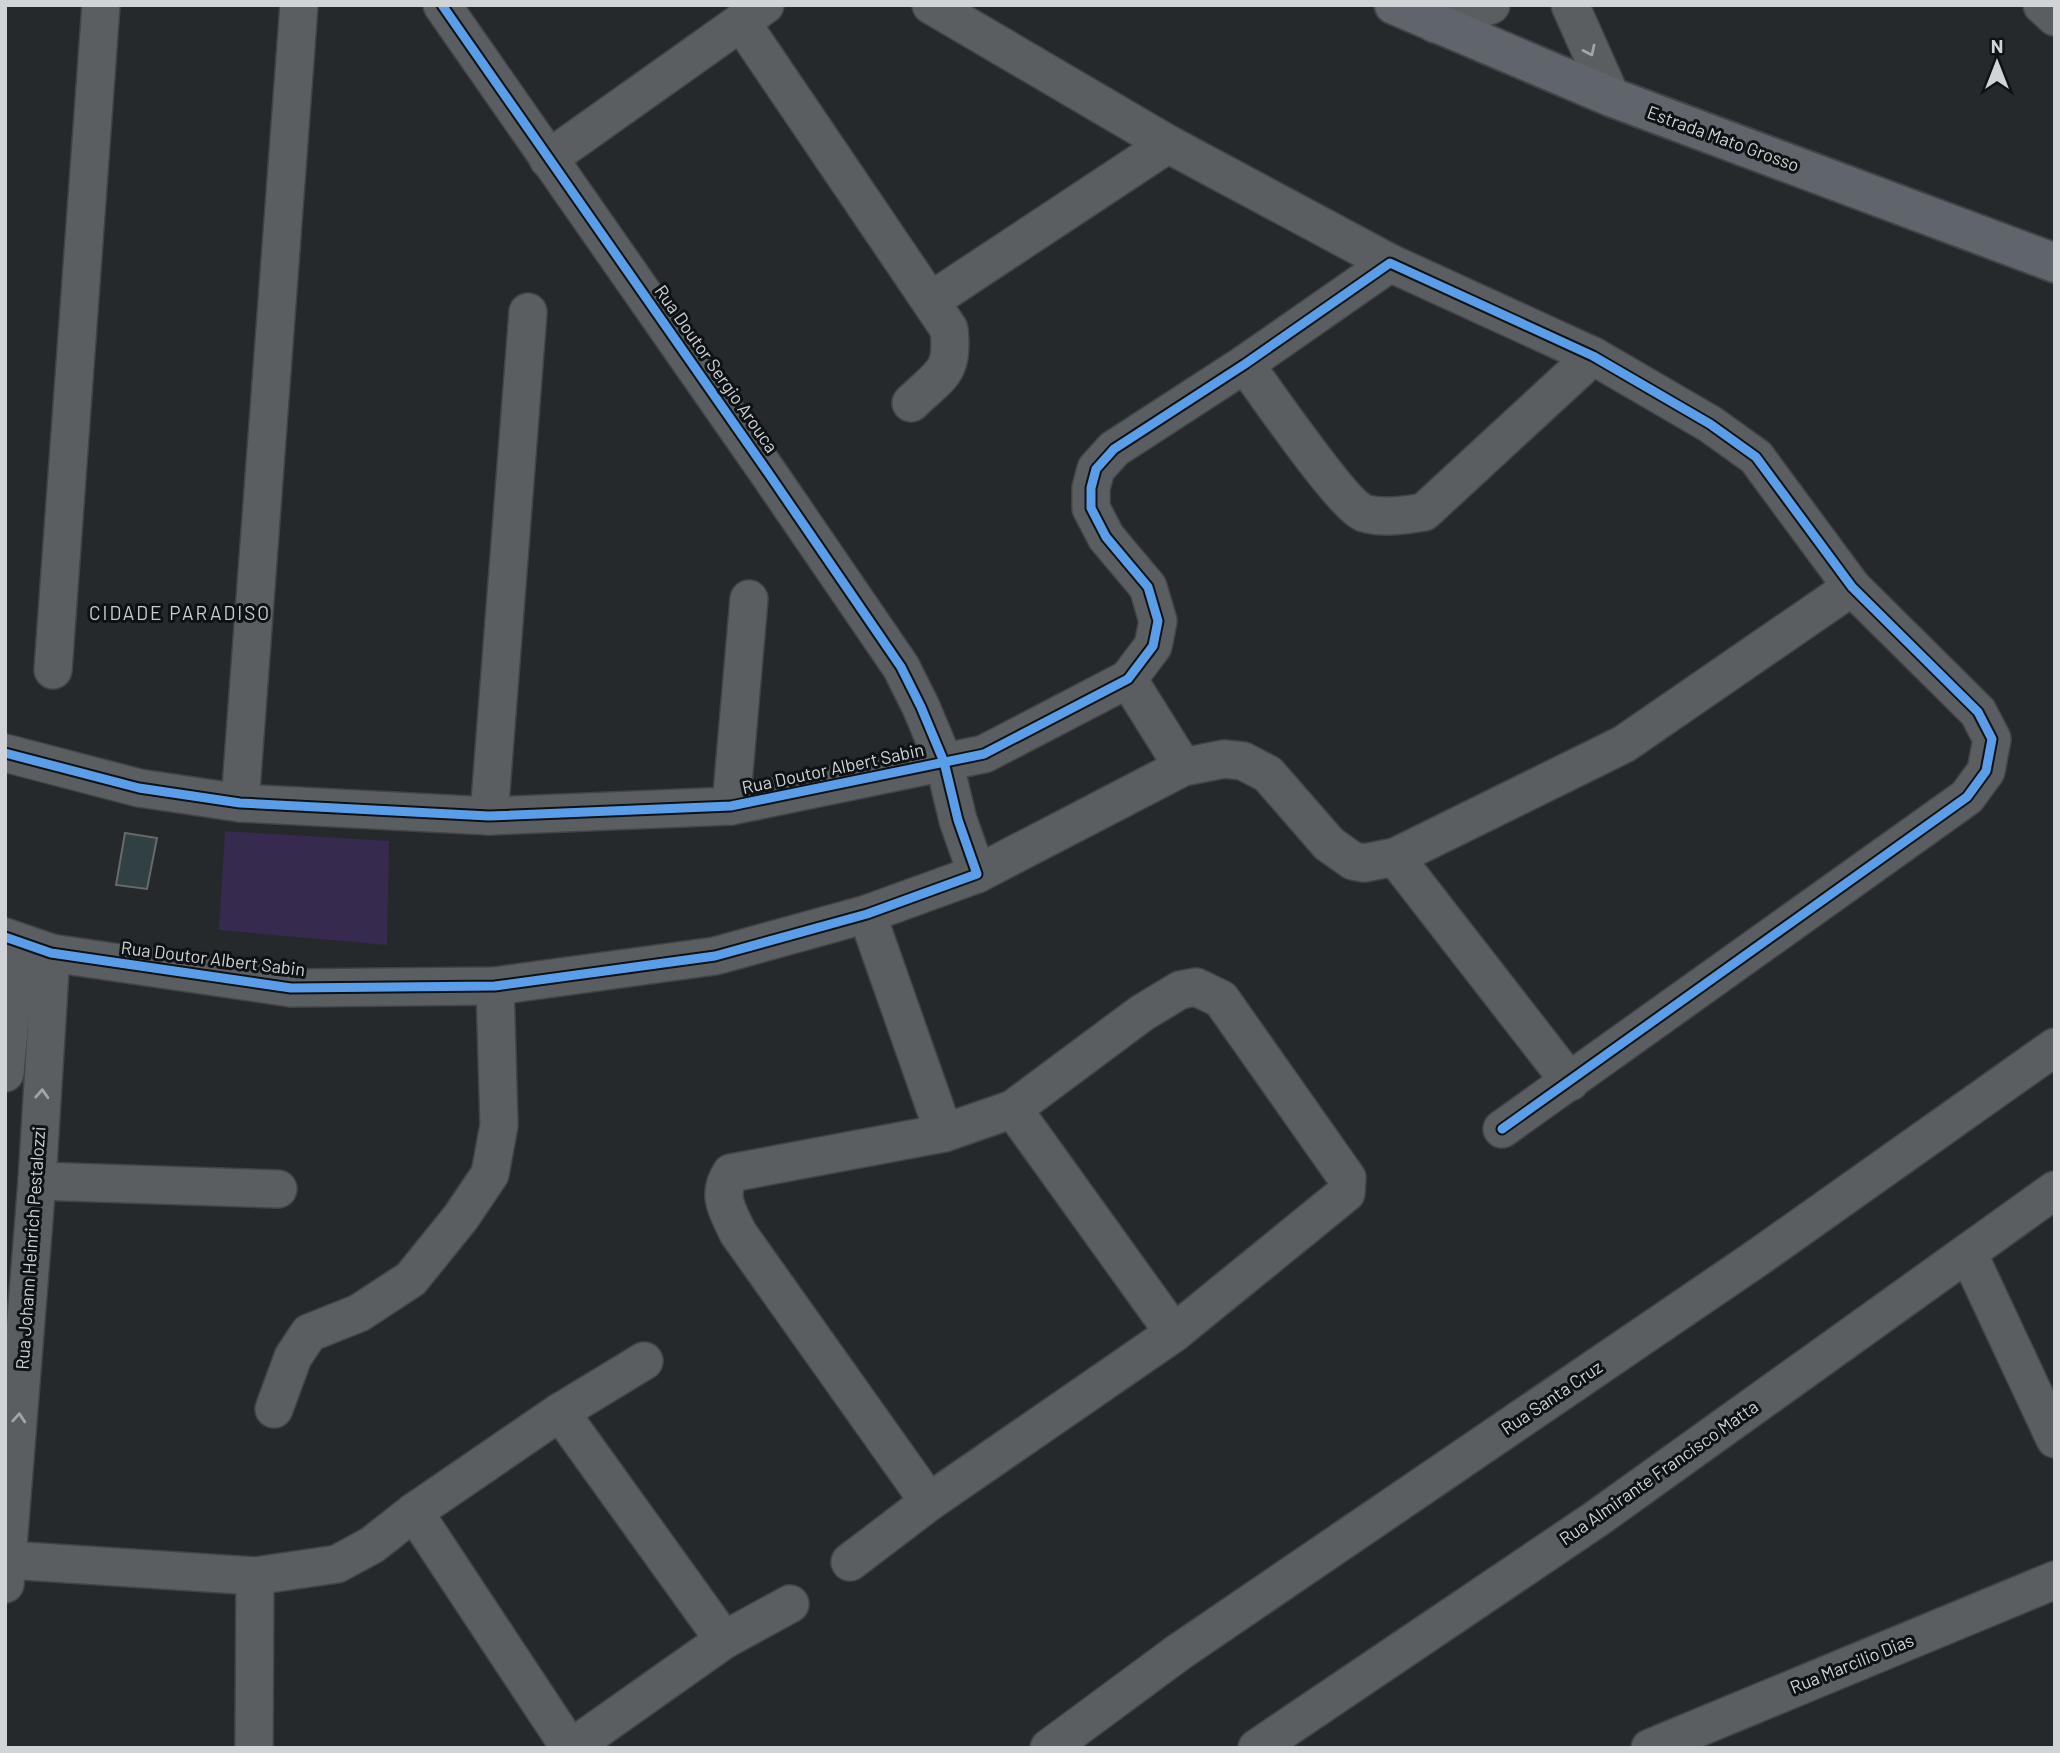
<svg xmlns="http://www.w3.org/2000/svg" width="2060" height="1753" font-family="Barlow,sans-serif">
	<style>
		.park { fill: #362b4e }
		.building { fill: #314042; stroke: #666a6b; stroke-width: 2 }
		.lines { fill: none; stroke-linecap: round; stroke-linejoin: round }
		.minor-casing { stroke: #414447; stroke-width: 40 }
		.major-casing { stroke: #414447; stroke-width: 42 }
		.minor { stroke: #5b5e60; stroke-width: 37 }
		.major { stroke: #60646b; stroke-width: 38 }
		.cycleway-casing { stroke: #0f1214; stroke-width: 13 }
		.cycleway { stroke: #5a9eea; stroke-width: 9 }
		.oneway { stroke: #a1a5a7 }
		.labels { text-anchor: middle; stroke-width: 6; stroke-linejoin: round; paint-order: stroke }
		.street-label { font-size: 18px; fill: #d0d4d7; stroke: #0f1214 }
		.neighbourhood-label { font-size: 19px; letter-spacing: 2px; fill: #c7cfd5; stroke: #0f1214 }
	</style>
	<rect width="100%" height="100%" fill="#26292b"/>
	<path class="park" d="M225 831 389 841 387 945 219 930Z"/>
	<path class="building" d="M125 833 157 838 147 889 116 885Z"/>
	<g class="lines">
		<g class="minor-casing">
			<g id="minor">
				<path d="M442 5 769 474 901 667 921 707 944 762 958 820 977 874"/>
				<path d="M931 5 1168 144 1390 263"/>
				<path d="M1570 5 1611 97"/>
				<path d="M2042 5 2055 17"/>
				<path d="M741 22 949 329C954 373 941 374 911 403"/>
				<path d="M1435 24 1491 5"/>
				<path d="M548 159 765 5"/>
				<path d="M932 300 1168 144"/>
				<path d="M1245 364C1263 389 1343 505 1364 513 1382 519 1406 515 1424 512L1593 356"/>
				<path d="M53 670 101 5"/>
				<path d="M1128 679 1183 767"/>
				<path d="M5 753 139 788 240 803 489 816 731 806 984 754 1128 679 1153 646 1158 621 1148 587 1106 537 1091 508V488L1096 469 1114 449 1245 364 1390 263 1593 356 1710 424 1756 457 1852 587 1978 712 1992 739 1986 771 1967 797 1502 1129"/>
				<path d="M240 803 299 5"/>
				<path d="M731 806 749 599"/>
				<path d="M489 816 528 312"/>
				<path d="M1395 857 1570 1082"/>
				<path d="M867 914 944 1133 731 1173C716 1196 728 1211 738 1233L929 1502"/>
				<path d="M5 937 51 953 291 988 495 986 715 956 867 914 977 874 1183 767 1224 759 1243 761 1268 774 1329 844 1353 861 1364 863 1395 857 1624 744 1852 587"/>
				<path d="M5 1073 17 943"/>
				<path d="M1013 1109 1142 1013 1180 990 1196 987 1221 999 1347 1178 1346 1193 1174 1333"/>
				<path d="M37 1181 278 1189"/>
				<path d="M1968 1253 2055 1439"/>
				<path d="M274 1409 293 1357 309 1333 359 1313 411 1279 461 1217 490 1174 499 1125 495 986"/>
				<path d="M560 1412 724 1640"/>
				<path d="M414 1512 570 1748"/>
				<path d="M8 1560 255 1576 254 1748"/>
				<path d="M850 1562 929 1502 1174 1333 1013 1109 944 1133"/>
				<path d="M255 1576 337 1564 372 1545 414 1512 560 1412 644 1361"/>
				<path d="M5 1584 37 1181 51 953"/>
				<path d="M571 1748 724 1640 790 1604"/>
				<path d="M1049 1748 1179 1652 1757 1258 2055 1047"/>
				<path d="M1257 1748 1596 1519 2055 1190"/>
				<path d="M1650 1748 2055 1580"/>
			</g>
		</g>
		<g class="major-casing">
			<path id="major" d="M1394 5 1611 97 2055 263"/>
		</g>
		<use href="#minor" class="minor"/>
		<use href="#major" class="major"/>
		<g class="cycleway-casing">
			<g id="cycleway">
				<path d="M5 753 139 788 240 803 489 816 731 806 984 754 1128 679 1153 646 1158 621 1148 587 1106 537 1091 508V488L1096 469 1114 449 1245 364 1390 263 1593 356 1710 424 1756 457 1852 587 1978 712 1992 739 1986 771 1967 797 1502 1129"/>
				<path d="M5 937 51 953 291 988 495 986 715 956 867 914 977 874 958 820 944 762 921 707 901 667 769 474 442 5"/>
			</g>
		</g>
		<use href="#cycleway" class="cycleway"/>
	</g>
	<defs><path id="oneway-chevron" d="M-2-3.5L2.5 0L-2 3.5" fill="none" stroke-width="1.6" stroke-linecap="round" stroke-linejoin="round" transform="scale(1.75)"/></defs>
	<g class="oneway">
		<use href="#oneway-chevron" transform="translate(1590 51) rotate(65)"/>
		<use href="#oneway-chevron" transform="translate(42 1094) rotate(-87)"/>
		<use href="#oneway-chevron" transform="translate(19 1418) rotate(-86)"/>
	</g>
	<g class="labels">
		<g class="street-label">
			<text transform="translate(1723 139) rotate(20)" y="6">Estrada Mato Grosso</text>
			<text transform="translate(716 369) rotate(55)" y="6">Rua Doutor Sergio Arouca</text>
			<text transform="translate(833 769) rotate(-12)" y="6">Rua Doutor Albert Sabin</text>
			<text transform="translate(213 959) rotate(7)" y="6">Rua Doutor Albert Sabin</text>
			<text transform="translate(31 1248) rotate(-86)" y="6">Rua Johann Heinrich Pestalozzi</text>
			<text transform="translate(1552 1398) rotate(-34)" y="6">Rua Santa Cruz</text>
			<text transform="translate(1659 1473) rotate(-35)" y="6">Rua Almirante Francisco Matta</text>
			<text transform="translate(1852 1664) rotate(-22)" y="6">Rua Marcilio Dias</text>
		</g>
		<g class="neighbourhood-label">
			<text x="180" y="620">CIDADE PARADISO</text>
		</g>
	</g>
	<rect width="2060" height="1753" fill="none" stroke="#d0d4d7" stroke-width="14"/>
	<g transform="translate(1997 63)" stroke="#0f1214" stroke-width="5" paint-order="stroke">
	<path d="M0-5L12 26L0 18L-12 26Z" fill="#d0d4d7"/>
	<text y="-10" font-size="19" font-weight="bold" text-anchor="middle" fill="#d0d4d7">N</text>
	</g>
</svg>
